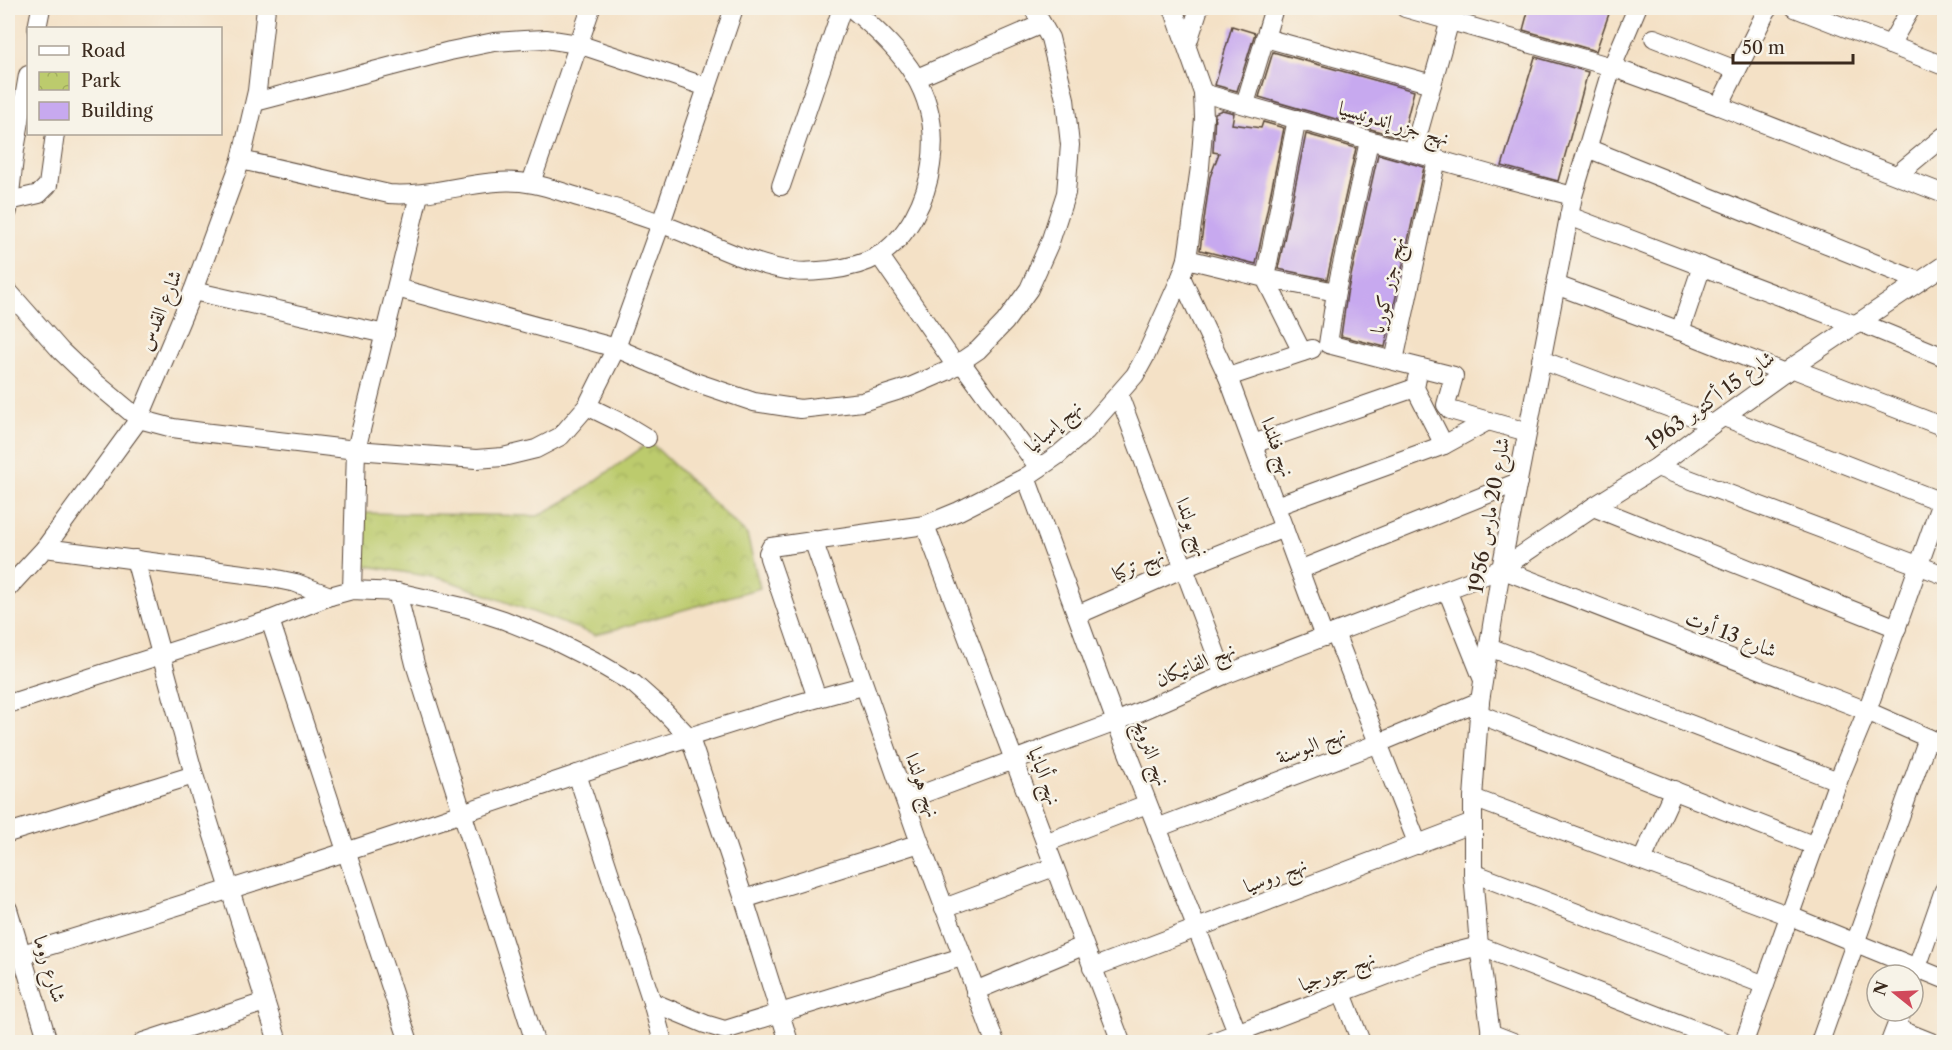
<svg xmlns="http://www.w3.org/2000/svg" width="1952" height="1050" font-family="'Libre Caslon Text',Amiri,serif">
	<style>
		.park { fill: url(#park-crowns); stroke: #7c7a46; stroke-width: 1.5 }
		.building { fill: #c7a9ef }
		.lines { fill: none; stroke-linecap: round; stroke-linejoin: round }
		.minor-casing { stroke: #574537; stroke-width: 20 }
		.minor { stroke: #fff; stroke-width: 18 }
		.labels { text-anchor: middle; stroke-width: 5; stroke-linejoin: round; paint-order: stroke }
		.street-label { font-size: 20px; fill: #3b2a1e; stroke: #f7f3e8 }
	</style>
	<defs>
		<pattern id="park-crowns" width="20" height="18" patternUnits="userSpaceOnUse" patternTransform="scale(1.5)"><rect width="20" height="18" fill="#bccb6d"/><path d="M2 6a3 3 0 1 1 6 0M12 15a3 3 0 1 1 6 0" fill="none" stroke="#a2ae5e"/></pattern>
	</defs>
	<rect width="100%" height="100%" fill="#f7f3e8"/>
	<filter id="ink" filterUnits="userSpaceOnUse"><feTurbulence type="fractalNoise" baseFrequency=".0167" numOctaves="2"/><feDisplacementMap in="SourceGraphic" scale="12" xChannelSelector="R" yChannelSelector="G"/><feConvolveMatrix kernelMatrix="1 2 1 2 8 2 1 2 1" color-interpolation-filters="sRGB"/></filter>
	<filter id="wash" filterUnits="userSpaceOnUse"><feTurbulence type="fractalNoise" baseFrequency=".008" numOctaves="4" result="noise"/><feDisplacementMap in="SourceGraphic" scale="24" xChannelSelector="R" yChannelSelector="G"/><feGaussianBlur stdDeviation="1.35" result="paint"/><feColorMatrix in="noise" values="0 0 0 0 0 0 0 0 0 0 0 0 0 0 0 0 0 1.4 0 .05"/><feComposite in="paint" operator="in"/></filter>
	<g filter="url(#wash)">
		<rect width="100%" height="100%" fill="#f4e1c6"/>
		<path class="park" d="M650 442 747 535 760 588 595 635 444 579 362 565 363 513 538 516 574 496Z"/>
		<g id="blocks">
			<g class="building">
				<path d="M1529 8H1611L1596 51 1523 30Z"/>
				<path d="M1232 26 1255 33 1237 91 1215 85Z"/>
				<path d="M1273 52 1414 91 1402 138 1259 97Z"/>
				<path d="M1535 57 1588 72 1558 181 1502 166Z"/>
				<path d="M1222 110 1234 113 1232 124 1261 128 1263 122 1284 128 1256 264 1200 250 1210 177 1219 153 1213 152 1215 113Z"/>
				<path d="M1306 134 1356 148 1327 279 1278 269Z"/>
				<path d="M1378 154 1424 167 1385 347 1341 336 1347 294Z"/>
			</g>
		</g>
	</g>
	<g filter="url(#ink)">
		<use href="#blocks" fill-opacity="0" stroke="#574537" stroke-width="1.5"/>
		<g class="lines">
			<g class="minor-casing">
				<g id="minor">
					<path d="M1405 8 1612 67 1719 106 1944 194"/>
					<path d="M1795 8 1944 66"/>
					<path d="M1943 8H1944"/>
					<path d="M37 28 41 8"/>
					<path d="M1265 38 1432 84"/>
					<path d="M1654 38 1736 70"/>
					<path d="M1187 45 1199 8"/>
					<path d="M1890 45 1911 8"/>
					<path d="M917 78 1042 24"/>
					<path d="M1203 93 1503 178 1573 196"/>
					<path d="M255 102 450 51 494 42 524 40 546 39 578 44 707 87"/>
					<path d="M1245 104 1274 8"/>
					<path d="M1719 106 1768 8"/>
					<path d="M1297 119 1265 278 1336 292"/>
					<path d="M1369 141 1336 292 1328 344 1394 361"/>
					<path d="M1587 148 1919 281"/>
					<path d="M1413 152 1450 20"/>
					<path d="M1437 159 1394 361 1454 376 1446 405 1450 410 1527 432"/>
					<path d="M241 160 389 194C436 198 486 174 533 184 550 187 567 194 585 199 610 207 637 214 662 224 704 240 750 266 794 271 806 273 819 271 830 270 847 268 864 264 878 256 908 238 927 198 931 165 942 93 902 50 851 8"/>
					<path d="M1897 175 1944 136"/>
					<path d="M531 183 591 8"/>
					<path d="M781 186 842 8"/>
					<path d="M9 201 39 194 48 185 55 134"/>
					<path d="M8 211 15 150 28 75"/>
					<path d="M1569 216 1856 325"/>
					<path d="M879 255 956 366"/>
					<path d="M1187 259 1265 278 1302 352"/>
					<path d="M1181 277 1228 377 1324 637"/>
					<path d="M1556 285 1680 331 1785 373"/>
					<path d="M397 288 616 348 695 382 754 402 800 409 862 402 910 387 947 371 978 350 1005 322 1029 289 1050 242 1066 193 1070 145 1065 99 1050 38 1033 8"/>
					<path d="M8 291 61 351 84 373 139 419 173 428 202 432 356 450 476 459 503 457 536 449 561 436 587 406 616 348 661 223 734 8"/>
					<path d="M193 291 385 334"/>
					<path d="M1859 322 1944 357"/>
					<path d="M1680 331 1702 266"/>
					<path d="M1541 360 1713 424"/>
					<path d="M961 362 1039 468"/>
					<path d="M1791 368 1944 427"/>
					<path d="M1228 377 1312 349"/>
					<path d="M1417 378 1415 388 1444 445"/>
					<path d="M1119 395 1224 675"/>
					<path d="M587 406 624 424 647 438"/>
					<path d="M1724 417 1944 503"/>
					<path d="M1253 444 1415 388"/>
					<path d="M1657 467 1944 575"/>
					<path d="M1026 477 1116 722 1241 1042"/>
					<path d="M1276 506 1444 445 1488 421"/>
					<path d="M1593 507 1897 628"/>
					<path d="M925 525 1121 1042"/>
					<path d="M813 540 920 843 995 1042"/>
					<path d="M45 548 267 577 296 583 330 596"/>
					<path d="M135 559 194 775 278 1042"/>
					<path d="M1501 569 1867 711 1944 745"/>
					<path d="M1299 570 1518 482"/>
					<path d="M8 588 45 548 139 419 193 291 241 160 257 91 266 8"/>
					<path d="M352 590 356 450 419 195"/>
					<path d="M1447 590 1483 680"/>
					<path d="M397 592 415 664 535 1042"/>
					<path d="M1077 615 1184 568 1284 528"/>
					<path d="M270 620 409 1042"/>
					<path d="M1335 633 1418 845"/>
					<path d="M1489 647 1838 781"/>
					<path d="M817 698 769 558 768 553 771 547 925 525 959 511 1026 477 1058 455 1086 431 1135 375 1146 355 1181 277 1187 259 1200 167 1204 118 1203 93 1173 8"/>
					<path d="M8 704 270 620 330 596 352 590 397 592 467 608 504 620 551 639 593 660 634 684 662 709 690 738 744 899 789 1042"/>
					<path d="M1479 714 1815 846"/>
					<path d="M577 774 652 1002 663 1042"/>
					<path d="M1473 798 1790 916 1944 979"/>
					<path d="M906 800 1116 722 1224 675 1501 569 1593 507 1657 467 1713 424 1791 368 1944 265"/>
					<path d="M1157 828 1379 743 1480 701"/>
					<path d="M8 833 194 775"/>
					<path d="M1045 843 1147 804"/>
					<path d="M1642 860 1674 790"/>
					<path d="M1473 873 1765 985"/>
					<path d="M744 899 920 843"/>
					<path d="M944 908 1054 867"/>
					<path d="M8 909 48 1042"/>
					<path d="M22 954C169 909 316 863 462 813 594 769 727 721 863 686"/>
					<path d="M1092 968 1473 823"/>
					<path d="M1913 979 1944 890"/>
					<path d="M975 991 1083 946"/>
					<path d="M1342 993 1361 1042"/>
					<path d="M652 1002 705 1024 725 1030 962 957"/>
					<path d="M1896 1028 1931 1042"/>
					<path d="M1490 1033 1513 1042"/>
					<path d="M143 1042 265 1002"/>
					<path d="M1213 1042 1432 958 1479 946 1726 1042"/>
					<path d="M1492 1042 1479 946 1473 873V798L1480 701 1501 569 1573 196 1612 67 1637 8"/>
					<path d="M1744 1042 1838 781 1867 711 1944 494"/>
					<path d="M1820 1042 1928 738"/>
					<path d="M1890 1042 1902 1011"/>
				</g>
			</g>
			<use href="#minor" class="minor"/>
		</g>
	</g>
	<g class="labels">
		<g class="street-label">
			<text transform="translate(1394 123) rotate(16)" y="7">نهج جزر إندونيسيا</text>
			<text transform="translate(1387 285) rotate(-78)" y="7">نهج جزر كوريا</text>
			<text transform="translate(160 310) rotate(-68)" y="7">شارع القدس</text>
			<text transform="translate(1710 400) rotate(-36)" y="7">شارع 15 أكتوبر 1963</text>
			<text transform="translate(1053 426) rotate(-41)" y="7">نهج إسبانيا</text>
			<text transform="translate(1278 447) rotate(70)" y="7">نهج فنلندا</text>
			<text transform="translate(1489 515) rotate(-80)" y="7">شارع 20 مارس 1956</text>
			<text transform="translate(1193 527) rotate(69)" y="7">نهج بولندا</text>
			<text transform="translate(1138 564) rotate(-24)" y="7">نهج تركيا</text>
			<text transform="translate(1731 634) rotate(21)" y="7">شارع 13 أوت</text>
			<text transform="translate(1195 664) rotate(-23)" y="7">نهج الفاتيكان</text>
			<text transform="translate(1311 745) rotate(-21)" y="7">نهج البوسنة</text>
			<text transform="translate(1152 753) rotate(69)" y="7">نهج النرويج</text>
			<text transform="translate(1045 776) rotate(70)" y="7">نهج ألبانيا</text>
			<text transform="translate(923 785) rotate(70)" y="7">نهج هولندا</text>
			<text transform="translate(1275 875) rotate(-21)" y="7">نهج روسيا</text>
			<text transform="translate(50 969) rotate(73)" y="7">شارع روما</text>
			<text transform="translate(1337 971) rotate(-21)" y="7">نهج جورجيا</text>
		</g>
	</g>
	<rect width="1952" height="1050" fill="none" stroke="#f7f3e8" stroke-width="30"/>
	<rect x="27" y="27" width="195" height="108" fill="#f7f3e8" stroke="#aca397" stroke-width="1.5"/>
	<rect x="39" y="46" width="30" height="9" fill="#ffffff" stroke="#aca397" stroke-width="1.5"/>
	<text x="81" y="57" font-size="18" fill="#3b2a1e">Road</text>
	<rect x="39" y="72" width="30" height="18" fill="url(#park-crowns)" stroke="#aca397" stroke-width="1.5"/>
	<text x="81" y="87" font-size="18" fill="#3b2a1e">Park</text>
	<rect x="39" y="102" width="30" height="18" fill="#c7a9ef" stroke="#aca397" stroke-width="1.5"/>
	<text x="81" y="117" font-size="18" fill="#3b2a1e">Building</text>
	<g transform="translate(1895 993) rotate(288)"><circle r="28" fill="#f7f3e8" stroke="#aca397" stroke-width="1.5"/>
	<path d="M0-4.5L10 22L0 15L-10 22Z" fill="#d1495b"/>
	<text y="-9" font-size="16" font-weight="bold" text-anchor="middle" fill="#3b2a1e">N</text>
	</g>
	<path d="M1733 54v9h120v-9" fill="none" stroke="#3b2a1e" stroke-width="3"/>
	<text x="1742" y="54" font-size="18" fill="#3b2a1e" stroke="#f7f3e8" stroke-width="4.5" paint-order="stroke">50 m</text>
</svg>
